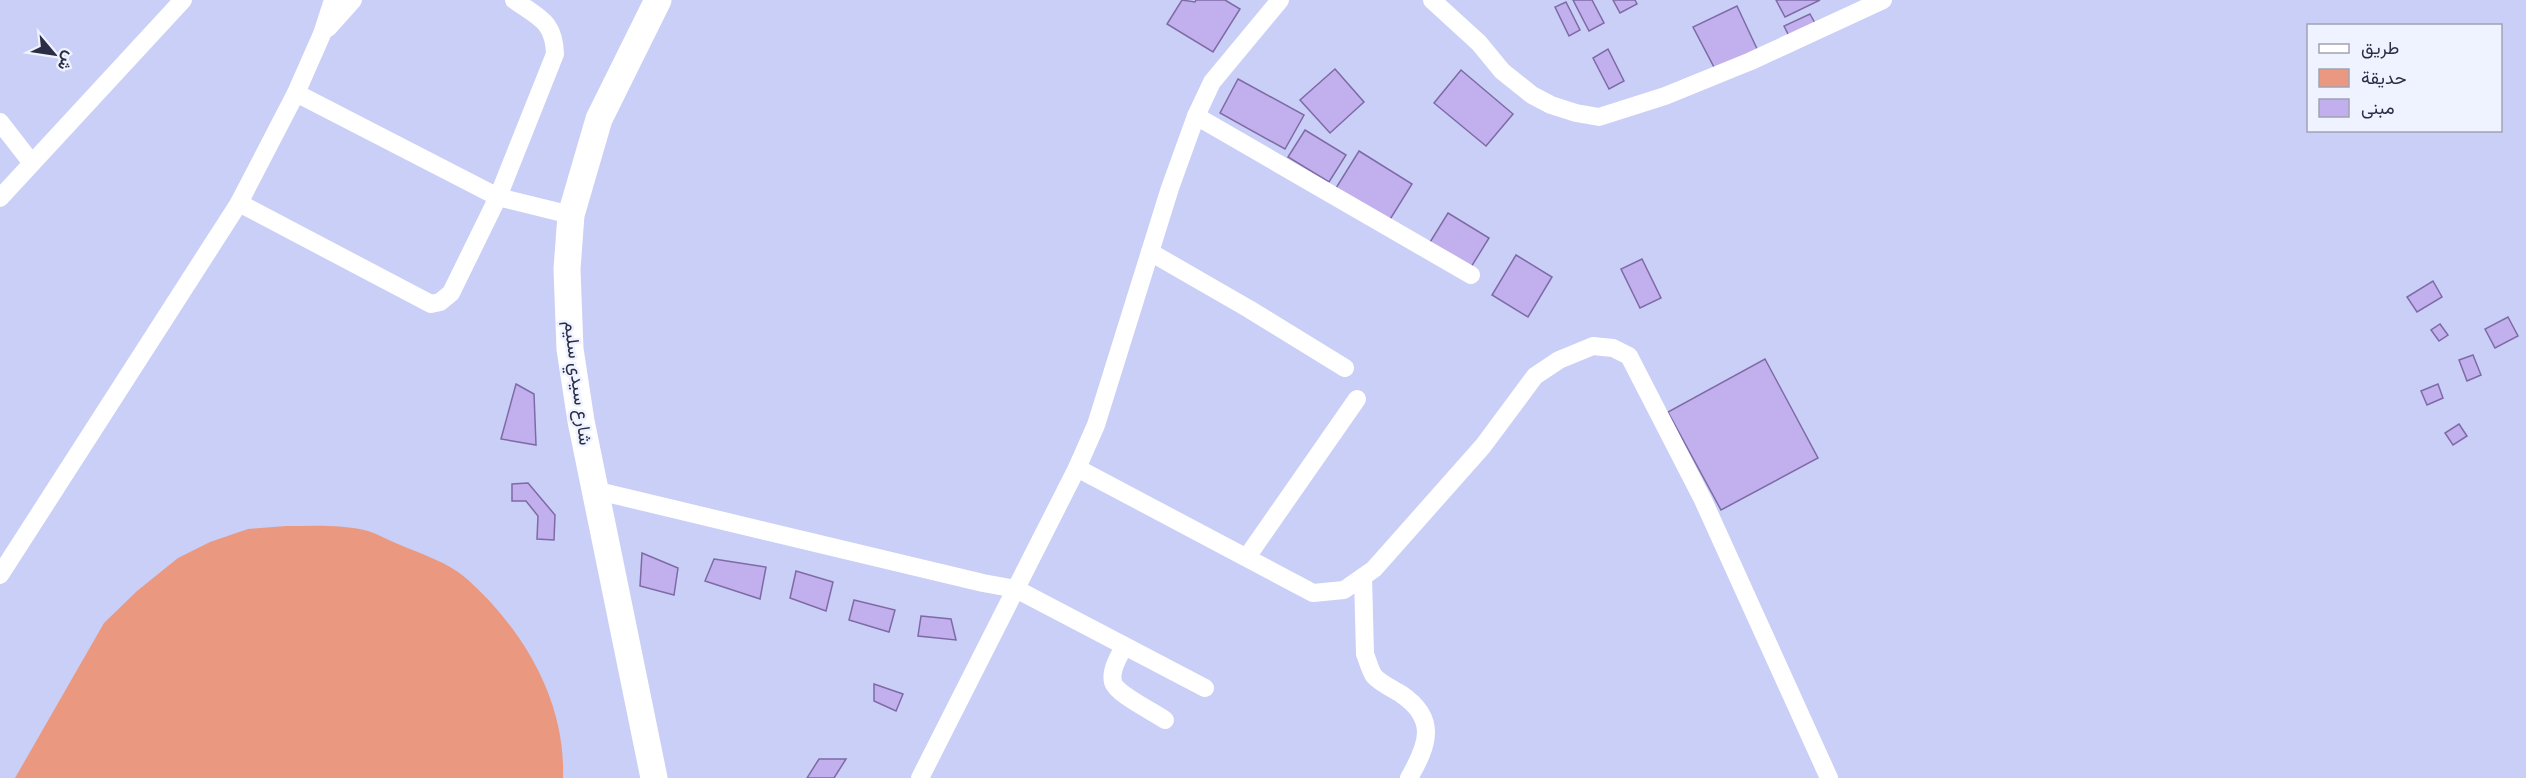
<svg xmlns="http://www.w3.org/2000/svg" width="2526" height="778" font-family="Ubuntu,Vazirmatn,sans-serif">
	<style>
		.green { fill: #ea9980 }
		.building { fill: #c2afed; stroke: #7e6ba5; stroke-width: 1.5 }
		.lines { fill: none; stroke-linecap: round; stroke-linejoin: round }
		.minor { stroke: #fff; stroke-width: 18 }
		.secondary { stroke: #fff; stroke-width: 27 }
		.labels { text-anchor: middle; stroke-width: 5; stroke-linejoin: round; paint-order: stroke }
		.street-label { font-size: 18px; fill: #2a2d45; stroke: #eff2ff }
	</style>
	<rect width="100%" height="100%" fill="#c9cff6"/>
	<path class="green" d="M286 526C313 526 342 524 368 531 378 534 388 540 398 544 421 554 448 562 467 579 523 629 566 701 563 778H15L104 623 137 591 178 558 210 542 248 529Z"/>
	<g class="building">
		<path d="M1182 0 1195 2 1196 0H1225L1240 9 1213 52 1167 24Z"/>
		<path d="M1573 0H1592L1604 23 1589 31Z"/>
		<path d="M1613 0H1635L1637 4 1620 13Z"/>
		<path d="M1776 0H1820L1785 17Z"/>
		<path d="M1566 2 1580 30 1569 36 1555 7Z"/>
		<path d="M1737 6 1759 53 1715 69 1693 27Z"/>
		<path d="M1810 14 1816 25 1790 38 1784 26Z"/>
		<path d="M1608 49 1624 81 1609 89 1593 58Z"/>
		<path d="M1335 69 1364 102 1330 133 1300 100Z"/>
		<path d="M1461 70 1513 114 1486 146 1434 103Z"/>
		<path d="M1238 79 1304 115 1285 149 1220 113Z"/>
		<path d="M1305 130 1346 155 1329 182 1288 157Z"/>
		<path d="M1359 151 1412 184 1389 221 1336 188Z"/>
		<path d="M1448 213 1489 238 1468 272 1427 247Z"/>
		<path d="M1516 255 1552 277 1528 317 1492 295Z"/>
		<path d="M1642 259 1661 298 1640 308 1621 269Z"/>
		<path d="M2433 281 2442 297 2417 312 2407 297Z"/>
		<path d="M2508 317 2518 336 2495 348 2485 329Z"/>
		<path d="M2440 324 2448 335 2439 341 2431 330Z"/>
		<path d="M2473 355 2481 375 2467 381 2459 360Z"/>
		<path d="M1765 359 1818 458 1721 510 1668 412Z"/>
		<path d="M516 384 534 394 536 445 501 439Z"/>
		<path d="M2438 384 2443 398 2427 405 2421 391Z"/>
		<path d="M2459 424 2467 436 2453 445 2445 433Z"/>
		<path d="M528 483 555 515 554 540 537 539 538 516 526 501H512V484Z"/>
		<path d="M642 553 678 568 674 595 640 586Z"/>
		<path d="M714 559 766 567 760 599 705 581Z"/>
		<path d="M796 571 833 582 826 611 790 598Z"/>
		<path d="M854 600 895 610 889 632 849 620Z"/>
		<path d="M921 616 951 619 956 640 918 636Z"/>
		<path d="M874 684 903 694 896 711 874 701Z"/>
		<path d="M819 759H846L834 778H807Z"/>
	</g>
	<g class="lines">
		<g class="minor">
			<path d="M1432 0 1479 43 1502 71 1532 95 1551 105 1576 113 1599 117 1665 96 1751 61 1883 0"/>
			<path d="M328 28 353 0"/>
			<path d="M296 93 498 197 571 215"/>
			<path d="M1196 116 1471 275"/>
			<path d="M0 122 31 162"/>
			<path d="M0 198 183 0"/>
			<path d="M239 203 431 304 440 302 451 293 498 197 555 54C554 21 539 18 514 0"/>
			<path d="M1150 252 1249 309 1345 368"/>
			<path d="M1077 468 1313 593 1344 590 1374 569 1483 446 1535 376 1559 360 1593 346 1613 348 1629 356 1703 500 1829 778"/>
			<path d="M594 490 983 583 1016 589 1205 688"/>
			<path d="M1247 557 1357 399"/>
			<path d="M0 575 239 203 296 93 322 34 333 0"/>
			<path d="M1363 577 1365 654C1368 661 1370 670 1374 676 1380 683 1393 689 1401 694 1438 719 1428 745 1409 778"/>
			<path d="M1124 646C1119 657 1110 670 1113 682 1116 694 1154 712 1165 720"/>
			<path d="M920 778 1077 468 1096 425 1170 188 1196 116 1212 82 1280 0"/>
		</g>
		<path class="secondary" d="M654 778 581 421 570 349 567 269 571 215 599 119 658 0"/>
	</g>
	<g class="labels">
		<g class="street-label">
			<text transform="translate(578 383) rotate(83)" y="6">شارع سيدي سليم</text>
		</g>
	</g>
	<rect x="2307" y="24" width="195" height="108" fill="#eff2ff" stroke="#a0a3b5" stroke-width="1.5"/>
	<rect x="2319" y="44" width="30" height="9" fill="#ffffff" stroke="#a0a3b5" stroke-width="1.5"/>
	<text x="2361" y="54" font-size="18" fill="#2a2d45">طريق</text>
	<rect x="2319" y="69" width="30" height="18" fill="#ea9980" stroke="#a0a3b5" stroke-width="1.5"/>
	<text x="2361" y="84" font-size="18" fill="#2a2d45">حديقة</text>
	<rect x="2319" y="99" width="30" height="18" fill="#c2afed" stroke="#a0a3b5" stroke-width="1.5"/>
	<text x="2361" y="114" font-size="18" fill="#2a2d45">مبنى</text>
	<g transform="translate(54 54) rotate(119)" stroke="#eff2ff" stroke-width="4.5" paint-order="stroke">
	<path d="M0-4.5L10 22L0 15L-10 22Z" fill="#2a2d45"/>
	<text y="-9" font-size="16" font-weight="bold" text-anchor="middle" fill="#2a2d45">ش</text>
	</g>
</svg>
